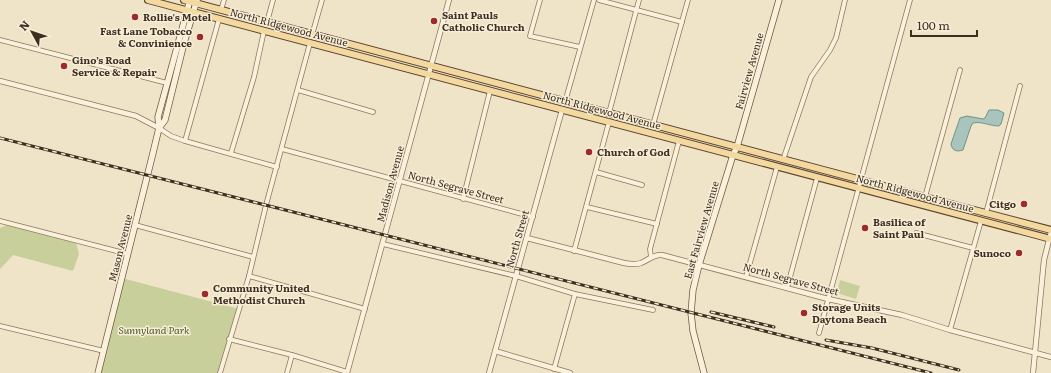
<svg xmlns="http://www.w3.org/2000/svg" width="1051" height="373" font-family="Literata,serif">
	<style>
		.green { fill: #c9cf9b }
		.water { fill: #a9c4bc; stroke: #6f938a }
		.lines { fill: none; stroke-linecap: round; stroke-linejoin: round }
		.minor-casing { stroke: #8d765c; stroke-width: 5.5 }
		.tertiary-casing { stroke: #8d765c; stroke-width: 6 }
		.secondary-casing { stroke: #6f573f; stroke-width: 7 }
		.primary-casing { stroke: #5b4430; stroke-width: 8 }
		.minor { stroke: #faf1dc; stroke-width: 4 }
		.tertiary { stroke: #faf1dc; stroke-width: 4.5 }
		.secondary { stroke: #faf1dc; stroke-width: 5.5 }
		.primary { stroke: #f3d9a0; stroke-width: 6 }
		.rail-casing { stroke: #3d2e20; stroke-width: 3 }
		.rail { stroke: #f7eed8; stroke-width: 1.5; stroke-dasharray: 4.5; stroke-linecap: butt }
		.poi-dot { fill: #9e2a2b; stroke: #f7eed8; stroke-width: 1.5 }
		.labels { text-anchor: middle; stroke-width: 3; stroke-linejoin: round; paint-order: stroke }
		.poi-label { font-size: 10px; font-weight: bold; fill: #3d2e20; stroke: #f7eed8; text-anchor: start }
		.street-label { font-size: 10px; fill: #3d2e20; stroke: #f7eed8 }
		.park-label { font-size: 10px; font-style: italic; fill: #4d5a26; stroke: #f7eed8 }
	</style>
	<rect width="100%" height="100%" fill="#f0e4c8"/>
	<g class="green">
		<path d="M7 225 76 243 79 254 73 271 13 255 0 269V228Z"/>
		<path d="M122 278 239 309 220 373H98Z"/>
		<path d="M840 280 860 286 856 299 837 293Z"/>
	</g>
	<path class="water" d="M989 110H998L1004 113 1001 124 999 126C990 126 981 121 973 123L971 126 963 150C957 152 952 151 951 144L960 118 967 116 983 119 985 118Z"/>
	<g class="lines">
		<g class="minor-casing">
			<g id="minor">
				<path d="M540 0 530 36 580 47"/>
				<path d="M599 0 682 22"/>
				<path d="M221 10 224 0"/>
				<path d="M267 22 273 0"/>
				<path d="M312 35 322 0"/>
				<path d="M0 40 167 83"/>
				<path d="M298 90 373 112"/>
				<path d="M565 102 594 0"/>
				<path d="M609 113 639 0"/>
				<path d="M653 125 688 0"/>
				<path d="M159 128 171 136 185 141 277 167"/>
				<path d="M185 141 219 19"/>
				<path d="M282 149 533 217"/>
				<path d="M231 153 254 77 264 31"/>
				<path d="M783 160 811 77 830 50 836 38 845 0"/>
				<path d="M596 172 642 185"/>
				<path d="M925 197 960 70"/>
				<path d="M463 199 490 91"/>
				<path d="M587 207 657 224"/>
				<path d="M986 213 1020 86"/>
				<path d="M0 221 128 254"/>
				<path d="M135 225 253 257"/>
				<path d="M916 233 973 248"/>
				<path d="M383 244 516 276 575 294 653 310"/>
				<path d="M574 251 609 122"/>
				<path d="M651 257 650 249 679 141"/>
				<path d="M249 276 365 309"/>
				<path d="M746 277 777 167"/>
				<path d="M787 288 817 178"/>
				<path d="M0 326 104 351"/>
				<path d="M950 330 981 221"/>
				<path d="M819 333 910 0"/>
				<path d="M229 339 292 355 347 372"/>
				<path d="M554 369 575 294"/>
				<path d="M220 373 249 276 266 205 310 43"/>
				<path d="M287 373 292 355"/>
			</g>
		</g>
		<g class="tertiary-casing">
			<g id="tertiary">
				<path d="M0 81 136 116 159 128"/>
				<path d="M527 238 624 263C629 264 635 265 641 263 649 260 653 254 662 255L828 299 902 315 950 330 1051 357"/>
				<path d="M495 351 570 373"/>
				<path d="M347 373 449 0"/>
				<path d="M489 373 562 110"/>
				<path d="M1033 373 1044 260 1051 232"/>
			</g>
		</g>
		<g class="secondary-casing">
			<g id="secondary">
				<path d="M159 128 165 120 184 43 197 0"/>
				<path d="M98 373 152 157 159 128 158 117 190 0"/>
				<path d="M704 373 693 331 691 313 693 290 699 265 733 155 737 147 779 0"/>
			</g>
		</g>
		<g class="primary-casing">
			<g id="primary">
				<path d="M148 0 1051 239"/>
				<path d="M184 0 959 206 1051 230"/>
			</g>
		</g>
		<use href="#minor" class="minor"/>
		<use href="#tertiary" class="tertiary"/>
		<use href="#secondary" class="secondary"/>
		<use href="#primary" class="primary"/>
		<g class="rail-casing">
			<g id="rail">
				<path d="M0 138 931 373"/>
				<path d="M711 312 774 327"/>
				<path d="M826 340 872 348 959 370"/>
			</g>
		</g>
		<use href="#rail" class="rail"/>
	</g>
	<g class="poi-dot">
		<circle cx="135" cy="17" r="4"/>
		<circle cx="434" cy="21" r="4"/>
		<circle cx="200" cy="37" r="4"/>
		<circle cx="64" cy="66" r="4"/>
		<circle cx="589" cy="152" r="4"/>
		<circle cx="1024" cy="204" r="4"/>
		<circle cx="865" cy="228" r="4"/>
		<circle cx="1019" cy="253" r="4"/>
		<circle cx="205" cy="294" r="4"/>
		<circle cx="804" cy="313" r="4"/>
	</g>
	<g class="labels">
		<g class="poi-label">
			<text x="442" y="19">Saint Pauls<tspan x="442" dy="12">Catholic Church</tspan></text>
			<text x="143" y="21">Rollie's Motel</text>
			<text x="192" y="35" text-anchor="end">Fast Lane Tobacco<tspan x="192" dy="12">&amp; Convinience</tspan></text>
			<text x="72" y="64">Gino’s Road<tspan x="72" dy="12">Service &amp; Repair</tspan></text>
			<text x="597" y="156">Church of God</text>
			<text x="1016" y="208" text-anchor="end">Citgo</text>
			<text x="873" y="226">Basilica of<tspan x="873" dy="12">Saint Paul</tspan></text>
			<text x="1011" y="257" text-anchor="end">Sunoco</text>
			<text x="213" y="292">Community United<tspan x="213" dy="12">Methodist Church</tspan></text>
			<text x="812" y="311">Storage Units<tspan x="812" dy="12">Daytona Beach</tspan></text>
		</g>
		<g class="street-label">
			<text transform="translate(289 27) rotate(15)" y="4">North Ridgewood Avenue</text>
			<text transform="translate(749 71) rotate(-74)" y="4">Fairview Avenue</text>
			<text transform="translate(602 110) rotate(15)" y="4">North Ridgewood Avenue</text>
			<text transform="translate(390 184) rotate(-75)" y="4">Madison Avenue</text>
			<text transform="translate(456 187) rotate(15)" y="4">North Segrave Street</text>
			<text transform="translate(915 193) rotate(15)" y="4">North Ridgewood Avenue</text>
			<text transform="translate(701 230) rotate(-74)" y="4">East Fairview Avenue</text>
			<text transform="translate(517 239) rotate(-74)" y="4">North Street</text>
			<text transform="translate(120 248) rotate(-76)" y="4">Mason Avenue</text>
			<text transform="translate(791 279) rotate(15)" y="4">North Segrave Street</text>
		</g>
		<g class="park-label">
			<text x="154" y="334">Sunnyland Park</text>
		</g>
	</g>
	<g transform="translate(32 32) rotate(310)" stroke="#f7eed8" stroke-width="3" paint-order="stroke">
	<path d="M0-3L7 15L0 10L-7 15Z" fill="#3d2e20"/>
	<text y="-6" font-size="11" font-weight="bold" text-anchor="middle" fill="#3d2e20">N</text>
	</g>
	<path d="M911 30v6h66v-6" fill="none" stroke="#3d2e20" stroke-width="2"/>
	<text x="917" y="30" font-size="12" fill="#3d2e20" stroke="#f7eed8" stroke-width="3" paint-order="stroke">100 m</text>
</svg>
